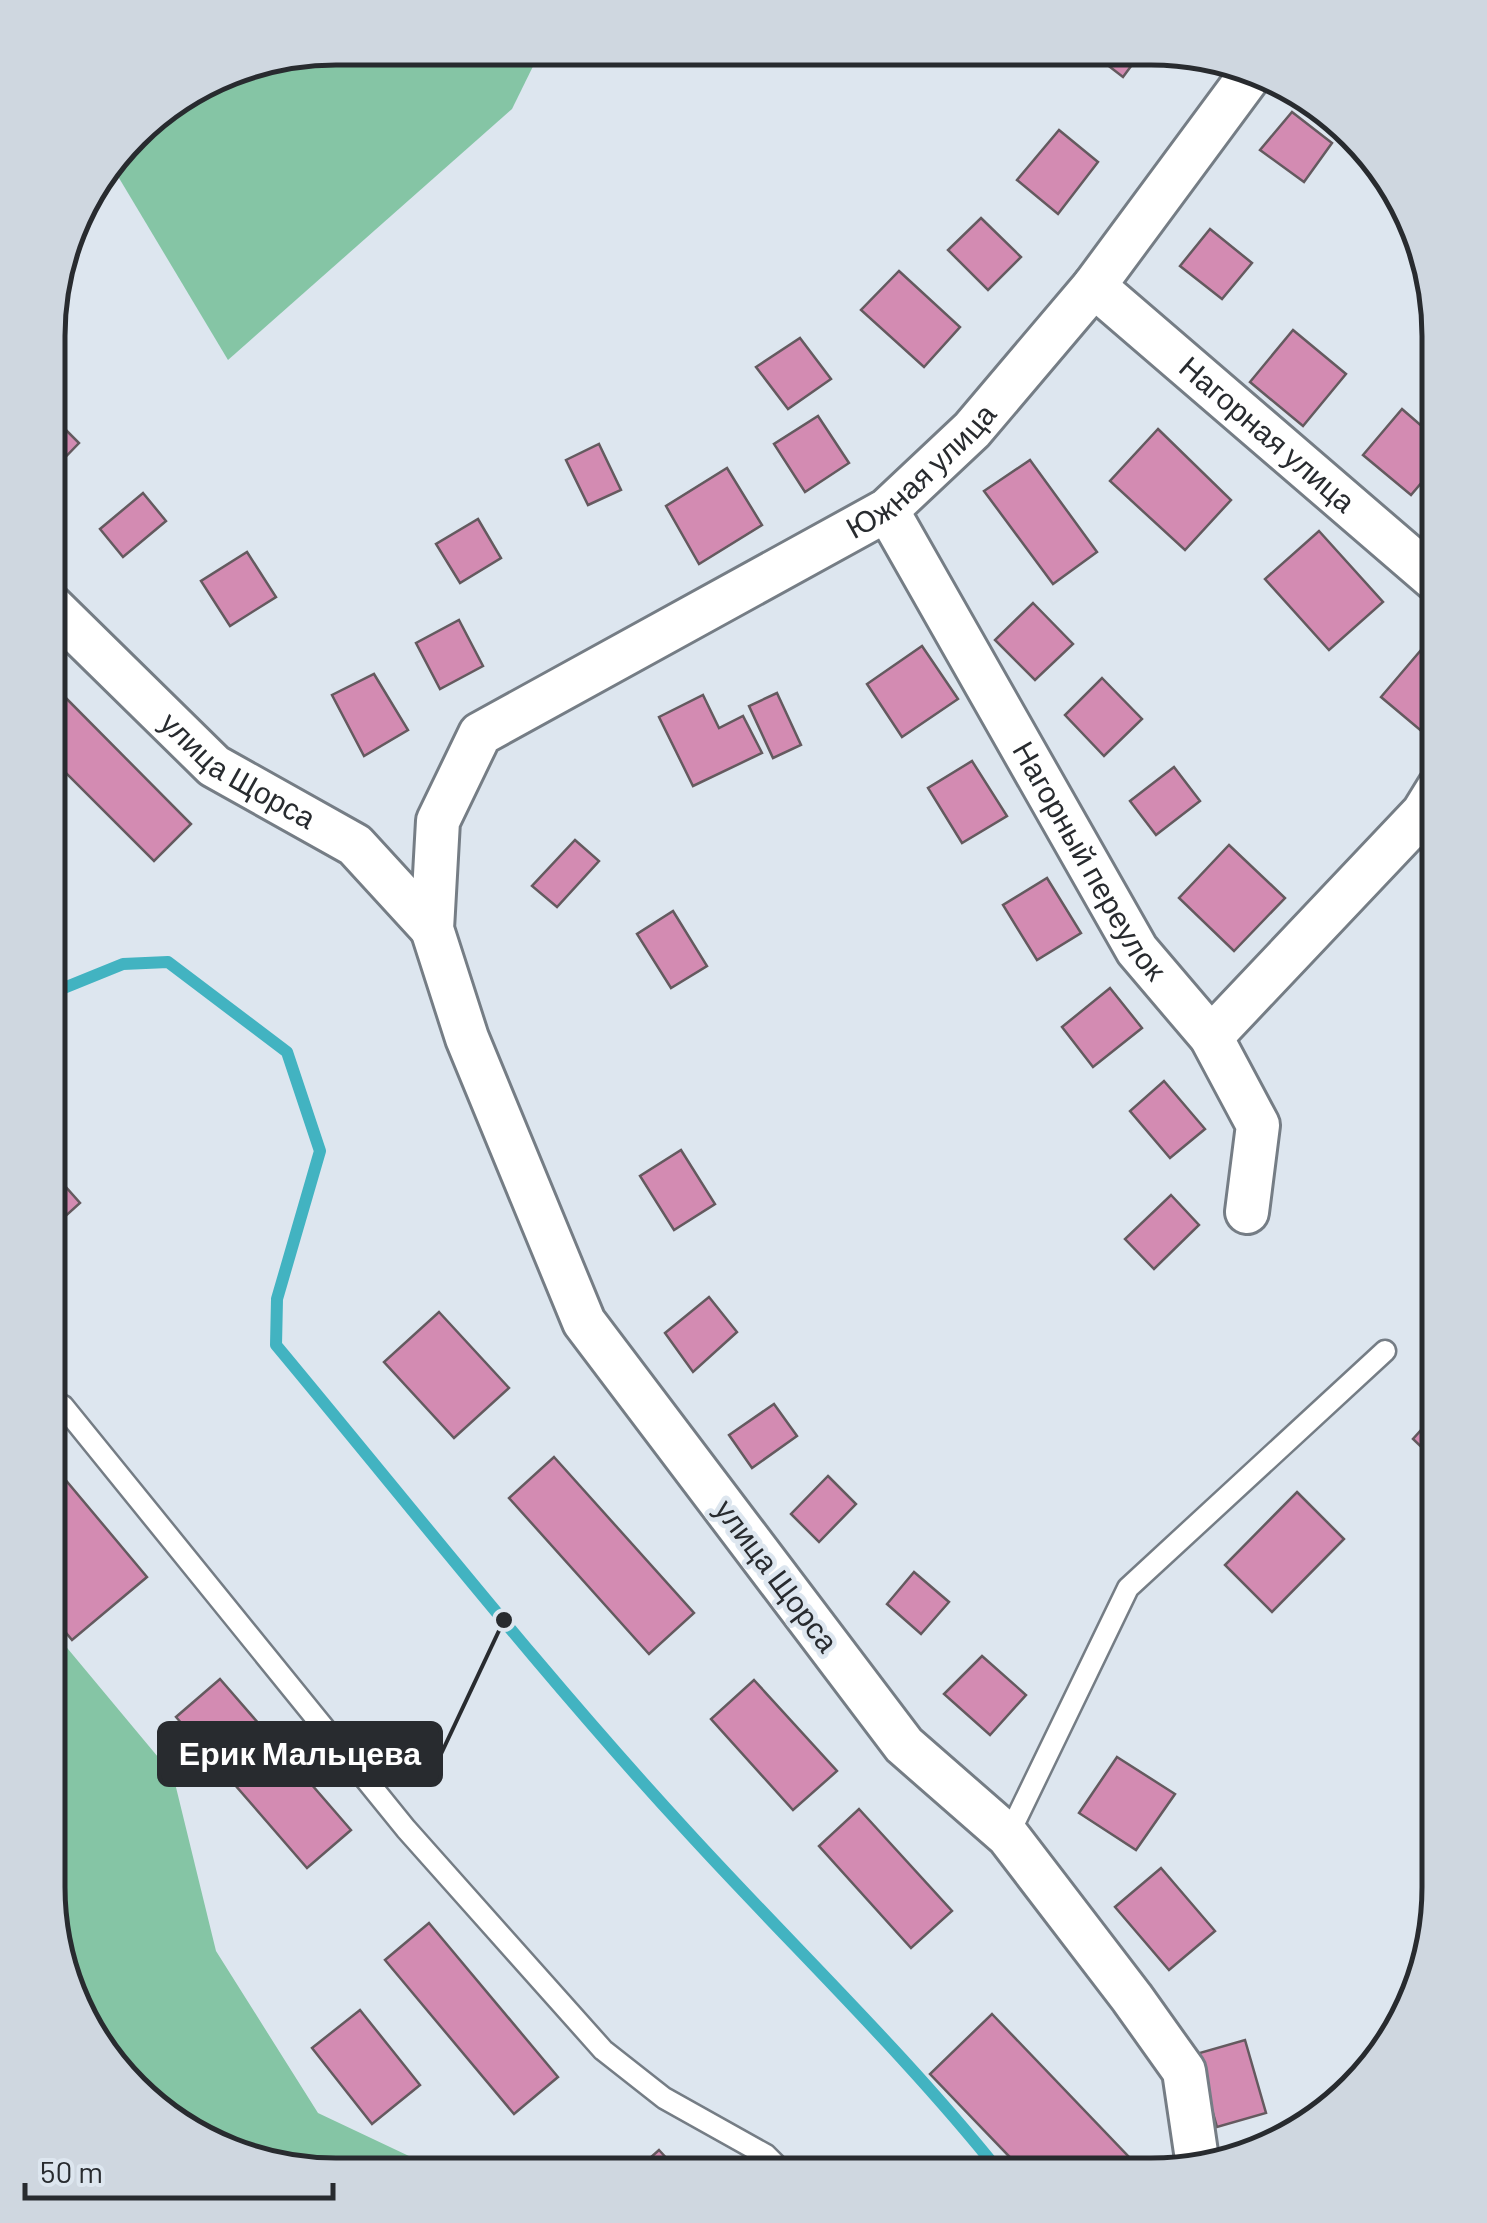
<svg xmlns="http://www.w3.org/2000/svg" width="1487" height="2223" font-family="Barlow,sans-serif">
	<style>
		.green { fill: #85c5a5 }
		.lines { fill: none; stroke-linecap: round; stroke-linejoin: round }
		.stream { stroke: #42b3c1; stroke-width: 12 }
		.building { fill: #d38bb2; stroke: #645a5f; stroke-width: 2.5 }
		.lane-casing { stroke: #757d85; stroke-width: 25 }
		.street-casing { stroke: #757d85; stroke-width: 48 }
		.lane { stroke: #fff; stroke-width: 20 }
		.street { stroke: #fff; stroke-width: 42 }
		.labels { text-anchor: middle; stroke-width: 9; stroke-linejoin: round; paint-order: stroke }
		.street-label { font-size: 30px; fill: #282b2f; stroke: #dde6ef }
		.rim { fill: none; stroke: #282b2f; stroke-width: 5 }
		.leader { fill: none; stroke: #282b2f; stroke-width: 4 }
		.callout-dot { fill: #282b2f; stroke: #dde6ef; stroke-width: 4 }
		.callout { fill: #282b2f; stroke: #282b2f; stroke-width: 4 }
		.callout-label { font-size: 32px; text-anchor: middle; font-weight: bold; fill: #fff }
	</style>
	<rect width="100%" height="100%" fill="#dde6ef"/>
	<g class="green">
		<path d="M336 48H542L512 109 228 360 110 163 146 119 243 63Z"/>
		<path d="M48 1625 173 1775 216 1951 318 2113 428 2165 562 2174 299 2173 161 2116 70 1998 48 1887Z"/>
	</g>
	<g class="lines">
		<path class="stream" d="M49 994 123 964 168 962 287 1052 320 1151 277 1299 276 1345C412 1508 543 1675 686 1830 791 1945 905 2053 1002 2175"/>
	</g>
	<g class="building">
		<path d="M1088 50H1143L1123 77Z"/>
		<path d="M1292 112 1332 143 1304 182 1260 150Z"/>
		<path d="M1059 130 1098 162 1058 214 1017 180Z"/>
		<path d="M981 218 1021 257 988 290 948 250Z"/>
		<path d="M1210 229 1252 263 1222 299 1180 266Z"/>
		<path d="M899 271 960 327 924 367 861 310Z"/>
		<path d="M1293 330 1346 374 1303 426 1250 382Z"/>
		<path d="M800 338 831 379 788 409 756 367Z"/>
		<path d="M1402 409 1439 441V462L1411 495 1363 455Z"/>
		<path d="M50 414 79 443 50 473Z"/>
		<path d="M818 416 849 463 805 492 774 444Z"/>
		<path d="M1158 429 1231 500 1185 550 1110 481Z"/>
		<path d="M599 444 621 490 588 505 566 460Z"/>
		<path d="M1030 460 1097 552 1053 584 984 491Z"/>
		<path d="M727 468 762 525 699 564 666 506Z"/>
		<path d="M143 493 166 521 123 557 100 529Z"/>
		<path d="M478 519 501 558 460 583 436 544Z"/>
		<path d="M1319 531 1383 602 1329 650 1265 579Z"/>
		<path d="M247 552 276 597 230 626 201 581Z"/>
		<path d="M1033 603 1073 644 1035 680 995 640Z"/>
		<path d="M459 620 483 666 440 689 416 643Z"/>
		<path d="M922 646 958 699 902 737 867 684Z"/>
		<path d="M1421 650 1439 666V717L1425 734 1381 697Z"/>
		<path d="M374 674 408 730 364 756 332 695Z"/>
		<path d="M1102 678 1142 719 1104 756 1065 715Z"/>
		<path d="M53 685 191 824 154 861 49 756V688Z"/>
		<path d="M777 693 801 745 773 758 749 706Z"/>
		<path d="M703 695 719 728 743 716 762 753 693 786 659 717Z"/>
		<path d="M972 761 1007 816 962 843 928 788Z"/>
		<path d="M1174 767 1200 801 1156 835 1130 801Z"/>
		<path d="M575 840 599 861 557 907 532 886Z"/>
		<path d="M1229 845 1285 898 1234 951 1179 898Z"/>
		<path d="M1047 878 1081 933 1037 960 1003 905Z"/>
		<path d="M673 911 707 966 671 988 637 934Z"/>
		<path d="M1110 988 1142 1028 1093 1067 1062 1027Z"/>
		<path d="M1164 1081 1205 1129 1170 1158 1130 1111Z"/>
		<path d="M681 1150 715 1204 674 1230 640 1176Z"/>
		<path d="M49 1168 80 1203 49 1231Z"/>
		<path d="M1171 1195 1199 1225 1154 1269 1125 1239Z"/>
		<path d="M709 1297 737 1332 693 1372 665 1333Z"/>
		<path d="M439 1312 509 1388 454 1438 384 1362Z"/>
		<path d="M774 1404 797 1436 752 1468 729 1435Z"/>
		<path d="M1439 1410V1464L1413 1439Z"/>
		<path d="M554 1457 694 1613 649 1654 509 1498Z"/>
		<path d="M48 1459 147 1577 72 1640 48 1611Z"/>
		<path d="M828 1476 856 1504 819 1542 791 1514Z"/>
		<path d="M1297 1492 1344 1539 1272 1612 1225 1565Z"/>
		<path d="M914 1572 949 1602 921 1634 887 1604Z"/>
		<path d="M982 1656 1026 1695 990 1735 944 1694Z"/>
		<path d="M220 1679 351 1830 307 1868 176 1717Z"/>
		<path d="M754 1680 837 1771 793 1810 711 1719Z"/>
		<path d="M1117 1757 1175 1794 1136 1850 1079 1813Z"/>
		<path d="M859 1809 952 1911 911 1948 819 1846Z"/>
		<path d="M1161 1868 1215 1931 1169 1970 1115 1907Z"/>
		<path d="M429 1923 558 2077 514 2114 385 1960Z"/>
		<path d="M360 2010 420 2085 372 2124 312 2048Z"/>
		<path d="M992 2014 1128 2156 1108 2175H1027L930 2074Z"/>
		<path d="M1245 2040 1266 2113 1217 2127 1196 2054Z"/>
		<path d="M659 2150 681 2174H632Z"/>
	</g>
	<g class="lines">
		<g class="lane-casing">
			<g id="lane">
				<path d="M63 1406 406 1829 603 2050 664 2098 766 2155 785 2174"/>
				<path d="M1008 1836 1128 1588 1385 1351"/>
			</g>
		</g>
		<g class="street-casing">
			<g id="street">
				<path id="s1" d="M1094 286 1439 583"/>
				<path id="s2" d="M887 510 1137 950 1211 1037 1258 1125 1247 1212"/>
				<path id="s3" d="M50 605 214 766 355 845 432 929"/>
				<path d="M1211 1037 1423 813 1439 787"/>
				<path id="s4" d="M1198 2166 1184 2071 1132 1998 1008 1836 904 1745 584 1322 467 1038 432 929 438 821 480 734 887 510 972 430 1094 286 1250 75"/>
			</g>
		</g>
		<use href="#lane" class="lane"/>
		<use href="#street" class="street"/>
	</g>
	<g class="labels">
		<g class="street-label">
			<text dy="10" stroke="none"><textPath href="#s1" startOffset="228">Нагорная улица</textPath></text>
			<text dy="10" stroke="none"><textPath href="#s4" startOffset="2200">Южная улица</textPath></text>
			<text dy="10" stroke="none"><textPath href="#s3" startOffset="252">улица Щорса</textPath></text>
			<text dy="10" stroke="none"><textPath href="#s2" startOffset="405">Нагорный переулок</textPath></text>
			<text transform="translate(776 1576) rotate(53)" y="10">улица Щорса</text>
		</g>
	</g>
	<path d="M0 0H1487V2223H0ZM336 65H1151A271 271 0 0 1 1422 336V1887A271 271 0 0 1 1151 2158H336A271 271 0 0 1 65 1887V336A271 271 0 0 1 336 65Z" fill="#cfd7e0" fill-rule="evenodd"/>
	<path class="rim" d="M336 65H1151A271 271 0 0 1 1422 336V1887A271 271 0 0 1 1151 2158H336A271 271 0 0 1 65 1887V336A271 271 0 0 1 336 65Z"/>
	<path class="leader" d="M504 1620L441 1754"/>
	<circle class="callout-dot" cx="504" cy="1620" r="10"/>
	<rect class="callout" x="159" y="1723" width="282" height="62" rx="10"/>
	<g class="callout-label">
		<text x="300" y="1765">Ерик Мальцева</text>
	</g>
	<path d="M25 2183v15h308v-15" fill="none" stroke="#282b2f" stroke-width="5"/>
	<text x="40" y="2183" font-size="30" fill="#282b2f" stroke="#dde6ef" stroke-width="8" paint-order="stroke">50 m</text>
</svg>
